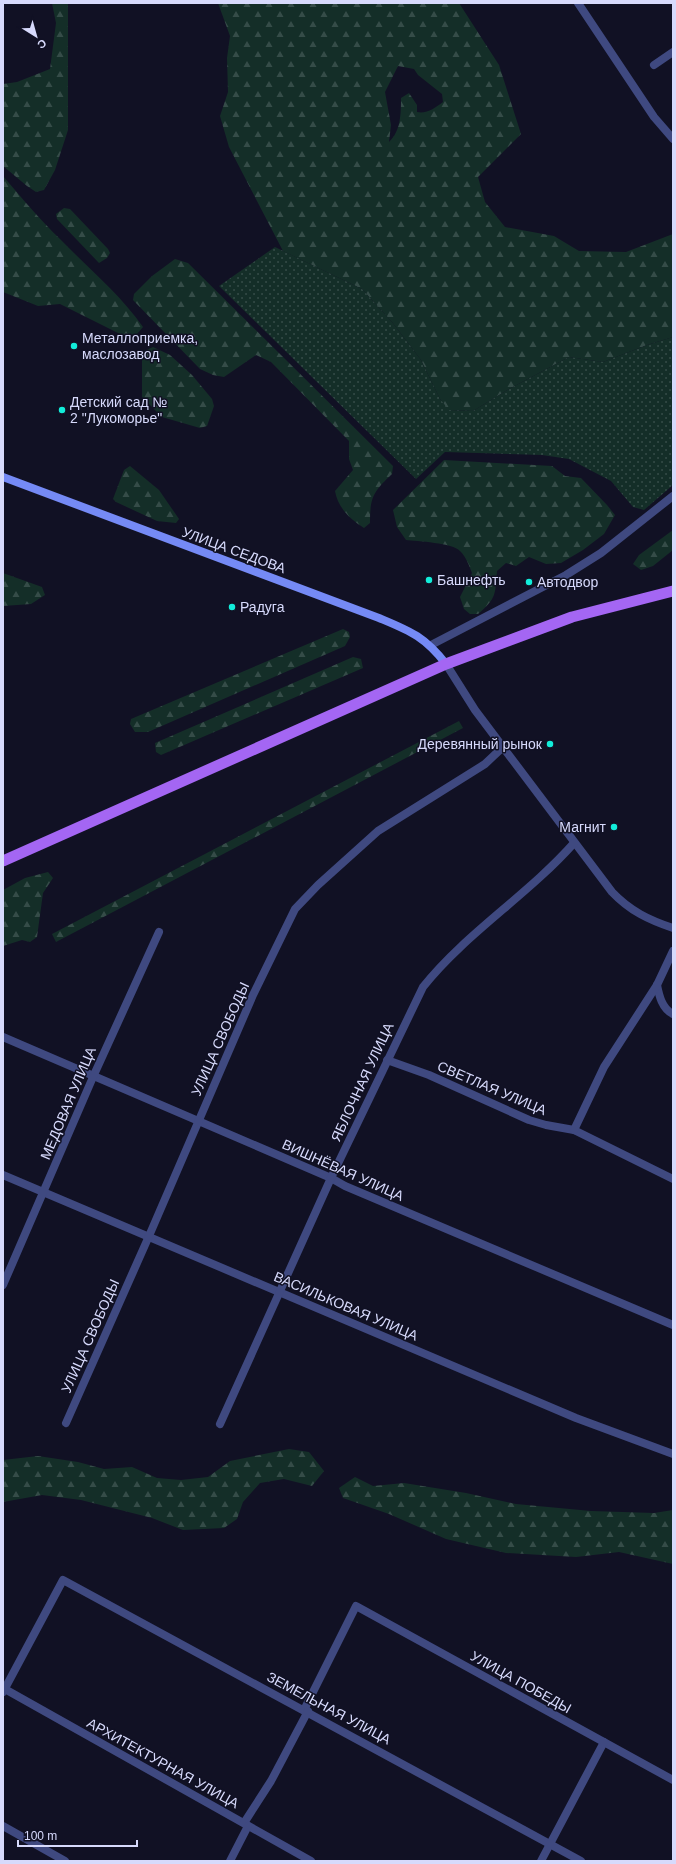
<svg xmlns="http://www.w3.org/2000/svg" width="676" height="1864" font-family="Arial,sans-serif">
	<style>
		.forest { fill: url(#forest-firs); fill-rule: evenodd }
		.garden { fill: url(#garden-dots) }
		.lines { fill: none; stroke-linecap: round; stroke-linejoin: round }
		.minor { stroke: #3f4980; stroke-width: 8 }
		.tertiary { stroke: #3f4980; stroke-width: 8 }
		.secondary { stroke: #758af5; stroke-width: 8 }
		.primary { stroke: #a466f3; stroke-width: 11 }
		.poi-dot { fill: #12edda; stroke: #111124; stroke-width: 1.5 }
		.labels { text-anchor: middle; stroke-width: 3; stroke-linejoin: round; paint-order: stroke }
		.poi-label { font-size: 14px; fill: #d7dafc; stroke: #111124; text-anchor: start }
		.street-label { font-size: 14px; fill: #d7dafc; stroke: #111124 }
	</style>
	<defs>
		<pattern id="forest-firs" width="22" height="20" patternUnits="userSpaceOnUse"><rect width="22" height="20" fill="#142e28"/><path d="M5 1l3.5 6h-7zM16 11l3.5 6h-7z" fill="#354c48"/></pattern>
		<pattern id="garden-dots" width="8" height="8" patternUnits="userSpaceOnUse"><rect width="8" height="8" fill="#142e28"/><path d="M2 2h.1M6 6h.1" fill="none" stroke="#354c48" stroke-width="1.8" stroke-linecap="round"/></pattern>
	</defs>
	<rect width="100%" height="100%" fill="#111124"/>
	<g class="forest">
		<path d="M52 3H68V130L55 170 44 190 36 192 27 186 3 166V84L17 82 50 69 56 23Z"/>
		<path d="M218 3H459L499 65 521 134 478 177 485 202 505 227 554 236 579 251 626 252 673 234V337L647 345 603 362 569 357 509 389 473 411 448 410 440 399 421 360 392 322 362 289 283 251 229 147 220 116 228 92 227 58 230 36ZM398 66 414 69 418 75 442 94 443 102C435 108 427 114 417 112V105L409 93 401 98C401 113 401 131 389 142L391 125 385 92Z"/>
		<path d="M3 176C21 197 40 220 60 239 88 268 120 294 143 327L137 334 124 336 60 304 38 306 3 292Z"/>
		<path d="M64 208 70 209 108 249 110 253 107 258 99 263 57 219 56 214Z"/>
		<path d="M175 259 188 263 393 466 392 474C373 492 370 497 370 523L364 528C350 519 338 508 335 491L353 470 349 459V441L271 362 256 355 224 377 213 375 200 369 133 300 134 294 152 276Z"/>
		<path d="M153 347 170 355 192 375 212 399 214 406 207 426 200 428 162 417 142 397V352Z"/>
		<path d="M444 460 552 466 565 476 581 478 607 505 615 515 604 534 583 550 561 563 546 564 529 557 516 566 506 563 497 571C495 594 497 598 478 614H470L464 609 460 597 472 573C469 565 466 557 460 551 453 543 417 541 406 540L397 527 393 510Z"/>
		<path d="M130 466 159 490 179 519 176 523 157 521 116 502 113 499 124 470Z"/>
		<path d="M673 530V550L653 566 641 570 633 564 639 555Z"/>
		<path d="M3 573 42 587 45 595 31 604 3 606Z"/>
		<path d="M343 629 349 632 350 637 345 646 148 732H135L130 724 131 719Z"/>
		<path d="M353 657 361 659 363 668 161 755 156 752 155 743Z"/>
		<path d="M459 721 463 728 56 942 52 934Z"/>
		<path d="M48 872 53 878 43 893 37 937 30 942 22 940 3 946V890L25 878Z"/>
		<path d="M289 1449 309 1452 324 1471 312 1486 284 1479 260 1483 243 1502 237 1519 224 1528 183 1530 152 1518 81 1500 42 1495 3 1502V1460L38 1456 78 1462 104 1469 132 1467 157 1478 181 1480 208 1477 230 1461Z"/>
		<path d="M355 1477 373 1486 404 1483 466 1493 516 1504 591 1511 654 1513 673 1510V1564L619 1552 576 1557 506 1553 446 1539 389 1514 343 1498 339 1488Z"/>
	</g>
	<path class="garden" d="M275 247 362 289 392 322 421 360 440 399 449 410 473 411 509 389 569 357 603 362 647 345 673 337V485L644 510 633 507 611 481 569 459 542 455 445 452 416 479 219 286Z"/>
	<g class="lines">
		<g class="minor">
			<path d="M578 3 654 117 673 139"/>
			<path d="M654 65 673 52"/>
			<path d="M446 664 475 710 612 892C630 911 649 920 673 928"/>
			<path d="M657 985C659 995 662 1009 673 1014"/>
			<path d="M3 1037 331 1178 345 1186 673 1325"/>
			<path d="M387 1060 429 1075 529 1120 546 1125 574 1130 673 1179"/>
			<path d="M574 1130 604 1067 657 985 673 951"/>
			<path d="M3 1175 576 1418 673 1454"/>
			<path d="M3 1285 93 1077 159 932"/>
			<path d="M66 1423 149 1236 253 995 295 909 318 885 378 831 485 764 503 747"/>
			<path d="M220 1424 331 1178 423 987C466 933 528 895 574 843"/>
			<path d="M3 1688 311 1861"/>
			<path d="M3 1692 63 1580 581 1861"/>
			<path d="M304 1710 356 1606 673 1780"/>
			<path d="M244 1823 271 1781 308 1711"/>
			<path d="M3 1826 65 1861"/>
			<path d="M230 1861 248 1826"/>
			<path d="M541 1861 604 1742"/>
		</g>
		<path class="tertiary" d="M431 645 566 575 601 553 673 496"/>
		<path class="secondary" d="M3 477 379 618C410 631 424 636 446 664"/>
		<path class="primary" d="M3 861 446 664 572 617 673 591"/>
	</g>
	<g class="poi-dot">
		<circle cx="74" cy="346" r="4"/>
		<circle cx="62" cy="410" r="4"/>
		<circle cx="429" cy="580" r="4"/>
		<circle cx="529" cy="582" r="4"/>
		<circle cx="232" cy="607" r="4"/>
		<circle cx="550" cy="744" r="4"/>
		<circle cx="614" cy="827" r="4"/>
	</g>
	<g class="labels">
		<g class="poi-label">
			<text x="82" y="343">Металлоприемка,<tspan x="82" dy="16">маслозавод</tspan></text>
			<text x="70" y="407">Детский сад №<tspan x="70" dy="16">2 "Лукоморье"</tspan></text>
			<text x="437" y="585">Башнефть</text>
			<text x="537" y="587">Автодвор</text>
			<text x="240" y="612">Радуга</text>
			<text x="542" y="749" text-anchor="end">Деревянный рынок</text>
			<text x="606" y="832" text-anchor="end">Магнит</text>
		</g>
		<g class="street-label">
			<text transform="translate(234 550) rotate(20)" y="5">УЛИЦА СЕДОВА</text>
			<text transform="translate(220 1039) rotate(-66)" y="5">УЛИЦА СВОБОДЫ</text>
			<text transform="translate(362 1082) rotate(-65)" y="5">ЯБЛОЧНАЯ УЛИЦА</text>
			<text transform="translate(492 1088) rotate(23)" y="5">СВЕТЛАЯ УЛИЦА</text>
			<text transform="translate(68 1103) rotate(-67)" y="5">МЕДОВАЯ УЛИЦА</text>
			<text transform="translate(343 1170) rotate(24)" y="5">ВИШНЁВАЯ УЛИЦА</text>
			<text transform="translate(346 1306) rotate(23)" y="5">ВАСИЛЬКОВАЯ УЛИЦА</text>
			<text transform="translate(90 1336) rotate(-66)" y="5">УЛИЦА СВОБОДЫ</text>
			<text transform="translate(521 1682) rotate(29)" y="5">УЛИЦА ПОБЕДЫ</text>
			<text transform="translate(329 1708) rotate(28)" y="5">ЗЕМЕЛЬНАЯ УЛИЦА</text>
			<text transform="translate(163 1763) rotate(29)" y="5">АРХИТЕКТУРНАЯ УЛИЦА</text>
		</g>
	</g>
	<rect width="676" height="1864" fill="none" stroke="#d7dafc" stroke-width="8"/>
	<g transform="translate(36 36) rotate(143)" stroke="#111124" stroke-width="3" paint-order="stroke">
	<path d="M0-3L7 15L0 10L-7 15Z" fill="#d7dafc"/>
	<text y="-6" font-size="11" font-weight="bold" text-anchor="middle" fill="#d7dafc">С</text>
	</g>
	<path d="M18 1840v6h119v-6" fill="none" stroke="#d7dafc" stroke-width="2"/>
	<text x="24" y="1840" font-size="12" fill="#d7dafc" stroke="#111124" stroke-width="3" paint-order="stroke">100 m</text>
</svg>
